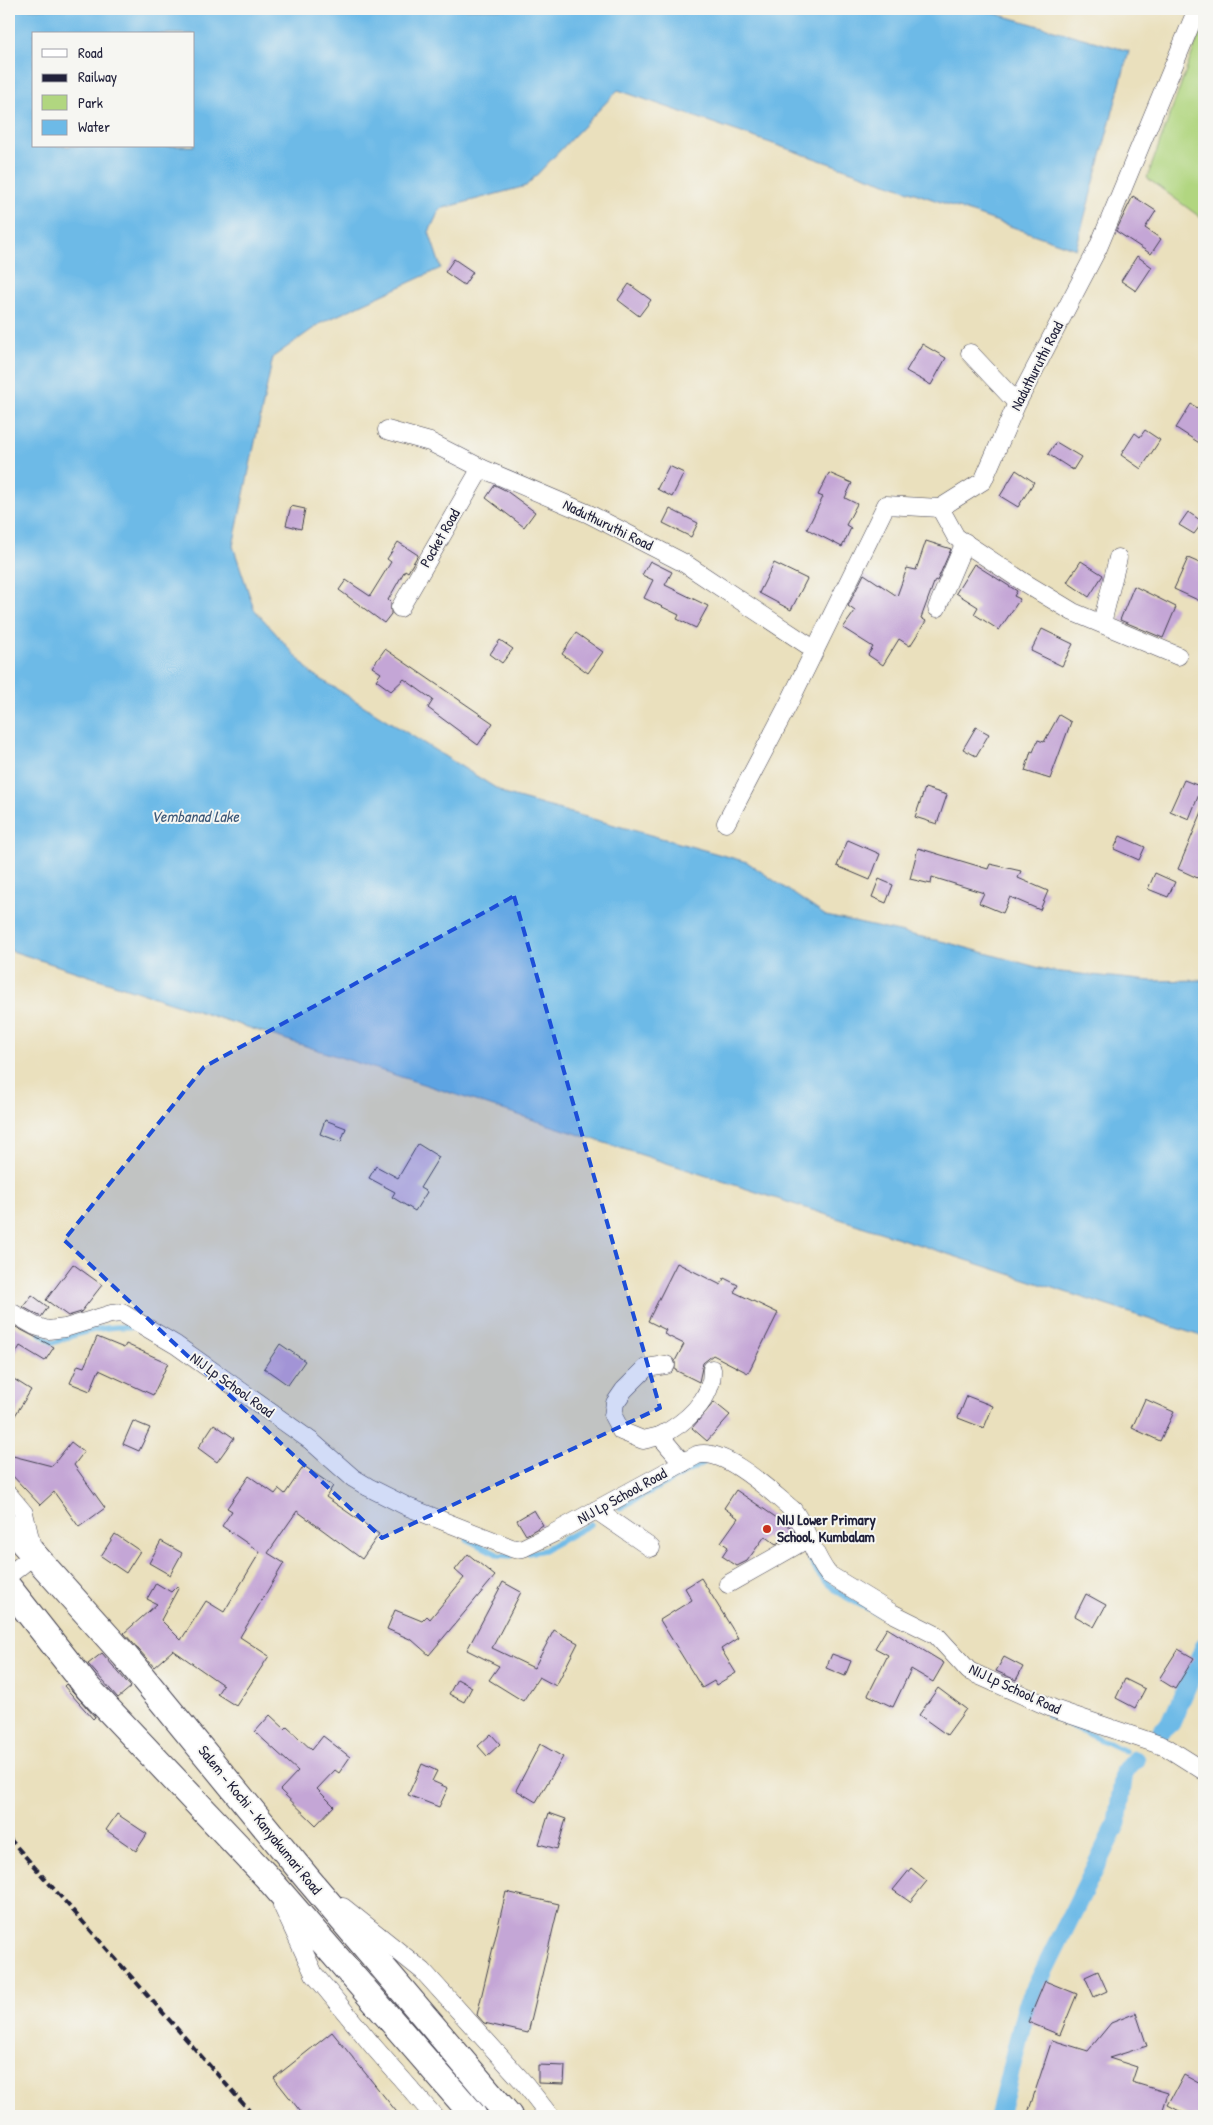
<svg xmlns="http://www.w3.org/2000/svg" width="1213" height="2125" font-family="'Patrick Hand',sans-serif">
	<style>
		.green { fill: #b1d680; stroke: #6a7c5e }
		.water { fill: #6dbae7; stroke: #486e91; fill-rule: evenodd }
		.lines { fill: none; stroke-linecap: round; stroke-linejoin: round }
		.stream { stroke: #6dbae7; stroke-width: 5.5 }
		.canal { stroke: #6dbae7; stroke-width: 19 }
		.building { fill: #c4a6d6 }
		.minor-casing { stroke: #403e4e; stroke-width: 19 }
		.highway-casing { stroke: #403e4e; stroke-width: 28 }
		.minor { stroke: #fff; stroke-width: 18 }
		.highway { stroke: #fff; stroke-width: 26 }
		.rail { stroke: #22223b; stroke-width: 4; stroke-dasharray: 8 4; stroke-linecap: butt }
		.marked { fill: #1d4ed8; fill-opacity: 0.2; stroke: #1d4ed8; stroke-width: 4; stroke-dasharray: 10 6; stroke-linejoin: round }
		.poi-dot { fill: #c8321e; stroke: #f6f6f2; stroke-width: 2 }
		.labels { text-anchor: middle; stroke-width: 4; stroke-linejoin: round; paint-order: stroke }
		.street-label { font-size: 15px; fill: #22223b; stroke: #f6f6f2 }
		.poi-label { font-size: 15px; font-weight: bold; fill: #22223b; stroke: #f6f6f2; text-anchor: start }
		.water-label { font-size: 16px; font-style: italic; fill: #3c5777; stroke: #f6f6f2 }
	</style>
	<rect width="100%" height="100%" fill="#f6f6f2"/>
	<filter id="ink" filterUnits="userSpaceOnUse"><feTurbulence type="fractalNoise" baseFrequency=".02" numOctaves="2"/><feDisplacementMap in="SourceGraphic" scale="10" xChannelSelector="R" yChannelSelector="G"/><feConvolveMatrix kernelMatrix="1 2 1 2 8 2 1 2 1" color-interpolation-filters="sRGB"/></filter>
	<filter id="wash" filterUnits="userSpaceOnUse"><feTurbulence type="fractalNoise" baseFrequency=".0096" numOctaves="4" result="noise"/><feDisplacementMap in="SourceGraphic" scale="20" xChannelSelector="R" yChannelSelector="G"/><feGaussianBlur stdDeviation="1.12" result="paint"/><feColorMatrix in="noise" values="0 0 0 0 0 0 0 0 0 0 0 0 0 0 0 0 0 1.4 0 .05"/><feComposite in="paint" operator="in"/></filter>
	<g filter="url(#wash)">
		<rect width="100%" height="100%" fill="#eae0bd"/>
		<path class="green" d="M1204 21V220L1147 178Z"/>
		<path class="water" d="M9 9H979L1129 51 1076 249 618 90 526 186 440 209 429 232 441 268 321 323 273 357 233 546 254 609 311 673 507 795 747 862 826 916 945 942 1051 971 1151 981 1204 980V1337L9 950ZM34 34H194V146H34Z"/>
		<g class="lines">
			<g class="stream">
				<path d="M40 1334 53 1343C79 1332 105 1325 133 1327"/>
				<path d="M620 1508 705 1462"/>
				<path d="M467 1539 499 1555 511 1556"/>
				<path d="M528 1553 544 1550 591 1524"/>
				<path d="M810 1559C821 1587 853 1602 879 1614"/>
				<path d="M1048 1715 1125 1751"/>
			</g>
			<g class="canal">
				<path d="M1161 1732 1171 1723 1204 1647"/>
				<path d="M999 2116 1027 2005 1117 1823 1124 1772 1135 1760"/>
			</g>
		</g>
		<g id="blocks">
			<g class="building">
				<path d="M1133 196 1156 211 1145 228 1161 239 1151 254 1116 231Z"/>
				<path d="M1137 256 1152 267 1136 291 1121 281Z"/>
				<path d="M454 259 473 272 464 285 445 272Z"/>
				<path d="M629 284 651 300 639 316 618 300Z"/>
				<path d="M922 344 946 358 931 385 906 371Z"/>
				<path d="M1191 404 1204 412V446L1176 428Z"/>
				<path d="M1145 430 1160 440 1141 469 1121 455 1135 433 1140 437Z"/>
				<path d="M1056 442 1081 457 1073 470 1048 454Z"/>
				<path d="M669 466 684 473 672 497 657 489Z"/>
				<path d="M1016 470 1034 482 1018 507 1000 496Z"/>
				<path d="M829 473 852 483 845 498 857 504 846 525 851 528 842 547 807 529 823 497 818 495Z"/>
				<path d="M495 485 505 490 535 512 524 527 486 498Z"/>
				<path d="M291 506 305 509 301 529 286 525Z"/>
				<path d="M670 509 698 523 691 537 663 523Z"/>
				<path d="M1188 512 1203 522 1194 534 1179 525Z"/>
				<path d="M926 541 951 549 937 581 935 580 921 618 926 621 910 646 899 639 883 665 868 655 873 647 843 628 855 611 848 606 864 574 897 596 907 568 916 570Z"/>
				<path d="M398 542 418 555 408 572 405 570 388 600 391 603V614L384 623 339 590 346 580 370 596 391 562 387 559Z"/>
				<path d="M1188 558 1204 565V591L1200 601 1174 589Z"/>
				<path d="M650 561 672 572 665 585 708 606 696 628 677 619 679 615 644 598 653 580 642 575Z"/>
				<path d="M1081 561 1103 575 1089 597 1067 582Z"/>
				<path d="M774 563 807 579 791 610 759 593Z"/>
				<path d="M974 564 1017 591 1014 596 1020 599 999 630 974 614 978 607 956 593Z"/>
				<path d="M1134 586 1176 607 1163 638 1120 620Z"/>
				<path d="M1042 629 1073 644 1062 666 1031 651Z"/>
				<path d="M576 633 603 652 588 673 562 654Z"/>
				<path d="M500 640 513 649 502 663 490 654Z"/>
				<path d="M385 649 493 723 478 745 428 708 433 700 404 679 391 691 376 680 381 673 372 667Z"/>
				<path d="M1059 715 1071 722 1050 779 1025 771 1031 751 1033 752 1038 740 1044 742Z"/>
				<path d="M976 727 989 734 976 756 963 749Z"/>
				<path d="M1184 780 1202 787 1189 819 1170 811Z"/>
				<path d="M925 788 947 795 937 824 915 817Z"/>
				<path d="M1204 807V881L1178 869Z"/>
				<path d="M1120 836 1145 847 1139 860 1114 849Z"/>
				<path d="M848 840 880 854 870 880 837 866Z"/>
				<path d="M918 848 988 869 990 864 1021 871 1018 878 1048 891 1040 910 1010 897 1003 913 979 903 984 893 932 877 931 884 910 879Z"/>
				<path d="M1155 873 1175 882 1168 897 1148 889Z"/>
				<path d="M879 879 893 885 886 903 872 897Z"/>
				<path d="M325 1120 346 1128 341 1142 320 1134Z"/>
				<path d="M418 1144 439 1157 420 1188 427 1192 415 1211 392 1197 395 1192 369 1178 376 1166 398 1178Z"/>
				<path d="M677 1263 721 1285 724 1278 738 1285 734 1292 778 1313 748 1373 713 1355 703 1363 699 1382 675 1370V1361L684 1344 664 1334 666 1330 648 1321Z"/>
				<path d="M73 1264 102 1285 81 1312 68 1316 46 1300Z"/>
				<path d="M32 1295 48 1307 41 1317 23 1307Z"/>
				<path d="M10 1324 54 1347 45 1361 20 1346 9 1365Z"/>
				<path d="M97 1337 124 1348 126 1344 168 1363 153 1395 99 1370 90 1391 70 1383 78 1365 84 1367Z"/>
				<path d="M280 1344 305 1361 288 1385 264 1368Z"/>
				<path d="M9 1376 31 1390 9 1425Z"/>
				<path d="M967 1396 993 1406 984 1428 958 1418Z"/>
				<path d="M1145 1399 1174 1412 1160 1441 1132 1428Z"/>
				<path d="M714 1402 730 1415 707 1441 692 1428Z"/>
				<path d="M133 1421 150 1428 139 1451 123 1444Z"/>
				<path d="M214 1424 234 1438 217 1462 198 1448Z"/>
				<path d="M71 1442 84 1452 74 1465 105 1508 79 1527 54 1492 40 1505 9 1472V1455L52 1466Z"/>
				<path d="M304 1466 333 1486 326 1497 379 1534 362 1559 297 1511 268 1553 284 1563 240 1637 269 1656 236 1706 217 1694 223 1685 173 1650 154 1667 124 1633 157 1604 147 1599 156 1583 171 1592 177 1586 179 1587 161 1620 181 1640 206 1601 224 1612 260 1552 222 1526 232 1511 227 1508 249 1476 275 1494 279 1489 285 1494Z"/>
				<path d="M736 1490 793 1529 795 1533 776 1544 765 1536 747 1561 737 1566 722 1556 728 1547 721 1542 738 1518 724 1508Z"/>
				<path d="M534 1510 543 1525 526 1535 517 1520Z"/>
				<path d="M115 1534 140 1551 126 1573 101 1556Z"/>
				<path d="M161 1541 182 1553 170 1575 149 1563Z"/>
				<path d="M468 1554 495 1576 429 1655 412 1640 387 1629 395 1610 422 1621 427 1616 430 1619 464 1578 455 1570Z"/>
				<path d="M701 1578 738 1638 721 1649 736 1673 716 1685 714 1681 702 1688 660 1620 692 1600 685 1588Z"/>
				<path d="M503 1582 521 1592 492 1648 534 1668 554 1630 578 1643 556 1686 539 1677 523 1701 489 1680 499 1666 467 1650Z"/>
				<path d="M1086 1594 1106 1605 1094 1627 1075 1616Z"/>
				<path d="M887 1628 944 1663 933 1682 911 1669 893 1707 868 1695 888 1655 875 1648Z"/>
				<path d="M1178 1649 1194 1658 1175 1689 1159 1679Z"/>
				<path d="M102 1653 131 1687 118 1698 88 1664Z"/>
				<path d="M832 1654 851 1661 845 1676 826 1668Z"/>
				<path d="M1004 1657 1023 1667 1016 1680 996 1671Z"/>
				<path d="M457 1679 472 1687 464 1702 449 1694Z"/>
				<path d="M1125 1679 1145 1689 1135 1708 1116 1698Z"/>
				<path d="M66 1684 95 1717 93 1719 64 1686Z"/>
				<path d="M938 1688 966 1709 947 1735 919 1715Z"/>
				<path d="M270 1715 285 1729 287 1727 312 1750 323 1736 350 1757 339 1773 335 1770 317 1789 334 1806 316 1825 280 1790 298 1771 255 1732Z"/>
				<path d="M491 1734 500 1744 487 1756 478 1746Z"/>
				<path d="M540 1744 563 1757 536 1802 516 1790Z"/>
				<path d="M422 1764 437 1771 432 1781 448 1788 439 1807 408 1795Z"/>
				<path d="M549 1813 566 1819 557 1849 539 1844Z"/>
				<path d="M117 1814 147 1834 136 1851 106 1830Z"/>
				<path d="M911 1868 927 1881 910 1902 893 1890Z"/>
				<path d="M506 1892 559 1904 528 2033 484 2023 477 2015Z"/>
				<path d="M1098 1971 1107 1991 1094 1997 1085 1977Z"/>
				<path d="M1045 1981 1077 1994 1060 2035 1028 2022Z"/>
				<path d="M1136 2013 1147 2046 1109 2058 1137 2067 1132 2082 1168 2093 1161 2116H1027L1052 2040 1088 2051 1111 2023Z"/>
				<path d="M332 2032 400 2116H304L274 2078Z"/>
				<path d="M538 2065 565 2066 564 2084 538 2083Z"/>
				<path d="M1184 2075 1204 2086V2116H1189L1168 2105Z"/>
			</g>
		</g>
	</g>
	<g filter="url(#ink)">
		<use href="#blocks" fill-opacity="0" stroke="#403e4e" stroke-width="1"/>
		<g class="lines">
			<g class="minor-casing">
				<g id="minor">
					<path d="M970 353 1017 403"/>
					<path d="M387 430 430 442 481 468 589 514 684 563 815 650"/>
					<path d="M940 508 956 537 1025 583 1073 612 1178 656"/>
					<path d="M400 608 481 468"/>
					<path d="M937 608 965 542"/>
					<path d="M1102 623 1118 558"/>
					<path d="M726 823 788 705 886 505 940 508 983 481 1017 403 1098 248 1197 9"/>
					<path d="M9 1311 35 1326 48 1330 65 1328 111 1314 122 1313 176 1345 311 1441 353 1478 368 1487 408 1507 514 1549 523 1548 554 1533 697 1455C725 1447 772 1493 793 1510 808 1530 813 1555 828 1574L892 1613 936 1635 969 1671 1054 1709 1166 1747 1204 1771"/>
					<path d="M666 1365 646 1368 624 1390 615 1403 613 1416 621 1431 643 1440 660 1436 683 1463"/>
					<path d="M660 1436C685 1423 713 1400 712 1369"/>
					<path d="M9 1495 24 1513 34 1555 9 1575"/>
					<path d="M596 1510 651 1548"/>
					<path d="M728 1584 809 1538"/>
					<path d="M282 1905 314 1974 373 2046 434 2116"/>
					<path d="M343 1907 423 1971 525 2084 550 2116"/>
				</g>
			</g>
			<g class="highway-casing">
				<g id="highway">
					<path d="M9 1527 125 1656 307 1878 509 2116"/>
					<path d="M9 1588 88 1688 266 1876 474 2116"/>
				</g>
			</g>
			<use href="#minor" class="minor"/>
			<use href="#highway" class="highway"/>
			<path class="rail" d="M9 1838 254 2116"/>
		</g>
	</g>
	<path class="marked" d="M514 896 660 1408 382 1538 64 1240 204 1067Z"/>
	<circle class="poi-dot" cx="767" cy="1529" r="5"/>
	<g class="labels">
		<g class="street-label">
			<text transform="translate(1037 366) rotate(-63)" y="5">Naduthuruthi Road</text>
			<text transform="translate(608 525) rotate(26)" y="5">Naduthuruthi Road</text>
			<text transform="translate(440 538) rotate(-60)" y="5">Pocket Road</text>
			<text transform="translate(232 1385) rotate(36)" y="5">NIJ Lp School Road</text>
			<text transform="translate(622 1496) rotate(-29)" y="5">NIJ Lp School Road</text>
			<text transform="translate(1015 1689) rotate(25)" y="5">NIJ Lp School Road</text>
			<text transform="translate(260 1820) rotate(51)" y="5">Salem - Kochi - Kanyakumari Road</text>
		</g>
		<g class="poi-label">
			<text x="777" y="1525">NIJ Lower Primary<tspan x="777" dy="17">School, Kumbalam</tspan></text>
		</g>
		<g class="water-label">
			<text x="195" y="822">Vembanad Lake</text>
		</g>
	</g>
	<rect width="1213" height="2125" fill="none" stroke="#f6f6f2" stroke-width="30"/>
	<rect x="32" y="32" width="162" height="115" fill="#f6f6f2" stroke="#a1a1a9"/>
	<rect x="42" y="49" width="25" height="8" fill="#ffffff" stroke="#a1a1a9"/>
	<text x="78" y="58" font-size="15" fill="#22223b">Road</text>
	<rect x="42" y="74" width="25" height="8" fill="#22223b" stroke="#a1a1a9"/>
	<text x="78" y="82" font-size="15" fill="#22223b">Railway</text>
	<rect x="42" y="95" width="25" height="15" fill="#b1d680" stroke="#a1a1a9"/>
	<text x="78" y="108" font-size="15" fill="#22223b">Park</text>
	<rect x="42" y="120" width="25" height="15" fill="#6dbae7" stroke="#a1a1a9"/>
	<text x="78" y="132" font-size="15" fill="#22223b">Water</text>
</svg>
